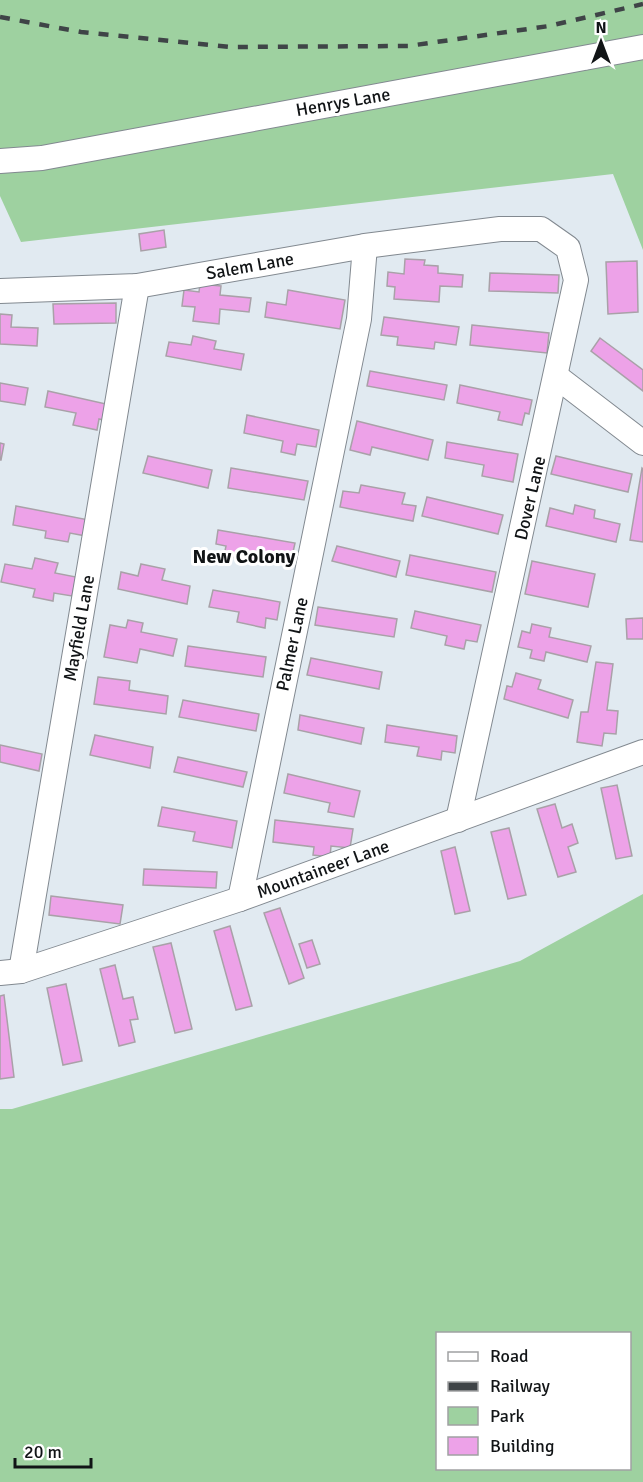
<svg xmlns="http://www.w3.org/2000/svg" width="643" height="1482" font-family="Signika,sans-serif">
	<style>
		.green { fill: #9ed1a0; fill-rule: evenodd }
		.building { fill: #eda2e8; stroke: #a9a1a8; stroke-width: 1.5 }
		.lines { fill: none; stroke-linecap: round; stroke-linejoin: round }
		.minor-casing { stroke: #828990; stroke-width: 26 }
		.minor { stroke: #fff; stroke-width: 24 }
		.rail { stroke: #3f4447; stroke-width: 4.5; stroke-dasharray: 10 10; stroke-linecap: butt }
		.labels { text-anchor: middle; stroke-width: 6; stroke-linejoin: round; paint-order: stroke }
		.street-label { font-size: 18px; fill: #111416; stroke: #fff }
		.neighbourhood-label { font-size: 20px; font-weight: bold; fill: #111416; stroke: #fff }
	</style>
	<rect width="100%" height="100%" fill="#e1eaf1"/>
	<g class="green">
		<path d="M0 0H643V250L613 174 21 242 0 196Z"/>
		<path d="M643 894V1482H0V1109H12L520 961ZM438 1334H630V1468H438Z"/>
	</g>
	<g class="building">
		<path d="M164 230 166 247 141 251 139 234Z"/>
		<path d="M405 259 425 260 424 265 438 266V273L463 275 462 287 440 286 439 302 394 299 395 287 387 286 388 272 404 274Z"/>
		<path d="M637 261 638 312 608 314 606 262Z"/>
		<path d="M490 273 559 275 558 293 489 291Z"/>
		<path d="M200 284 221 286 220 295 251 298 249 312 220 309 219 324 193 321 195 307 182 306 184 290 199 292Z"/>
		<path d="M288 290 345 300 340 329 265 317 267 302 286 305Z"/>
		<path d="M116 303V323L54 324 53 304Z"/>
		<path d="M0 314 12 315 11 327 38 328 37 346 0 344Z"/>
		<path d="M384 317 459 327 456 345 435 342 434 349 397 345 398 337 381 335Z"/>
		<path d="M472 325 549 333 547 353 470 345Z"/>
		<path d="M193 336 216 341 214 349 244 354 241 370 166 356 169 342 191 345Z"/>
		<path d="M600 338 643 370V391L591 351Z"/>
		<path d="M370 371 447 385 444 400 367 386Z"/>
		<path d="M0 383 28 388 25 405 0 401Z"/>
		<path d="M460 385 532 400 529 414 525 413 522 425 498 420 500 412 457 403Z"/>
		<path d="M48 391 115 406 111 422 99 419 97 430 73 425 76 413 45 407Z"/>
		<path d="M247 415 319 430 316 447 297 444 295 455 281 452 283 441 244 433Z"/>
		<path d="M357 421 433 440 428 460 372 447 370 455 350 450Z"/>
		<path d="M447 442 518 454 513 482 482 476 484 465 445 458Z"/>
		<path d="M0 443 4 444 1 460H0Z"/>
		<path d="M148 456 212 470 208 488 143 473Z"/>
		<path d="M556 456 632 474 628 492 551 474Z"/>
		<path d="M231 468 308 481 304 500 228 488Z"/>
		<path d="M642 468 643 469V542L630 540Z"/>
		<path d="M361 485 405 493 402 504 416 506 413 521 340 507 343 491 359 493Z"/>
		<path d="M427 497 503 515 498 534 422 516Z"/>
		<path d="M575 505 595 510 594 518 620 524 616 542 546 526 550 508 573 514Z"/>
		<path d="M16 506 89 520 86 536 70 533 68 542 45 538 46 531 13 525Z"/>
		<path d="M218 530 295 543 292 557 281 555 279 565 224 556 226 546 216 544Z"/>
		<path d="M337 546 400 561 396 577 332 561Z"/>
		<path d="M410 555 496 572 492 592 406 575Z"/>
		<path d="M35 558 58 563 55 573 76 577 72 596 54 593 53 601 33 597 35 589 1 582 5 564 32 569Z"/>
		<path d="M532 561 595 574 588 607 525 594Z"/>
		<path d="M141 564 165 569 162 580 190 586 187 604 118 589 121 572 138 576Z"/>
		<path d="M213 590 280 602 277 620 266 618 265 628 237 622 239 612 209 607Z"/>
		<path d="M318 607 397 619 394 637 315 625Z"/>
		<path d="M415 611 481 625 477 642 466 640 464 649 445 645 447 636 411 628Z"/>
		<path d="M643 618V639H627L626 619Z"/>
		<path d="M128 620 143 623 141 632 177 639 173 656 140 649 137 663 104 657 110 625 126 628Z"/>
		<path d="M532 624 551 628 549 637 591 646 587 662 546 652 544 661 530 658 532 650 518 647 522 631 530 633Z"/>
		<path d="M188 646 266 657 263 677 185 666Z"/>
		<path d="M311 658 382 672 379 689 307 675Z"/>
		<path d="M596 662 613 664 607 710 618 711 616 734 604 733 602 746 577 742 581 712H588Z"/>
		<path d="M516 673 541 680 538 689 573 700 568 718 504 699 507 686 512 687Z"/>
		<path d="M98 677 130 681 129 690 168 696 166 714 94 704Z"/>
		<path d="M183 700 259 714 256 731 179 717Z"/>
		<path d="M300 715 364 728 361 744 298 730Z"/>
		<path d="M387 725 457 736 455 753 442 751 441 760 417 756 419 747 385 742Z"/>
		<path d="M95 735 153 747 150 768 90 755Z"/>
		<path d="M0 745 42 754 39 771 0 762Z"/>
		<path d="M178 757 247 772 243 787 174 772Z"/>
		<path d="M288 774 360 791 354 817 328 812 330 803 284 793Z"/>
		<path d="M617 785 632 856 616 859 601 788Z"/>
		<path d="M555 804 562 828 572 824 578 843 568 847 576 872 558 877 537 809Z"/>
		<path d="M162 807 237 821 232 848 193 841 195 832 158 826Z"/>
		<path d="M275 820 353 829 350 848 331 846 330 857 313 855 314 847 273 842Z"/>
		<path d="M509 828 526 895 508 899 491 832Z"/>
		<path d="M455 847 470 911 455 914 441 851Z"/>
		<path d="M144 869 217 872 216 888 143 885Z"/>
		<path d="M51 896 123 905 120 924 49 915Z"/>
		<path d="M280 908 304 978 289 984 264 913Z"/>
		<path d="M230 926 252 1006 236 1010 214 931Z"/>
		<path d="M312 940 320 964 307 968 299 944Z"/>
		<path d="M171 943 192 1029 175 1033 153 947Z"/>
		<path d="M115 965 123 999 133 997 138 1019 130 1020 135 1042 119 1046 100 969Z"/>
		<path d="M66 984 82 1061 63 1065 47 988Z"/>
		<path d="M4 995 14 1077 0 1079V996Z"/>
	</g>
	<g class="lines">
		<g class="minor-casing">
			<g id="minor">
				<path d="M0 161 42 158 643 47"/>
				<path d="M0 291 137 286 365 246 500 229H541L568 248 576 280 458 820"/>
				<path d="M557 377 643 443"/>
				<path d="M240 899 359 319 365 246"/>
				<path d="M21 971 137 286"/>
				<path d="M0 973 21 971 240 899 643 752"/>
			</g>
		</g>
		<use href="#minor" class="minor"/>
		<path class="rail" d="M0 17 81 32 230 47 408 46 549 26 643 4"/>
	</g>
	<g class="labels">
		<g class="street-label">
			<text transform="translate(343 102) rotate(-10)" y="6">Henrys Lane</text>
			<text transform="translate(250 266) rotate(-10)" y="6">Salem Lane</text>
			<text transform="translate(530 498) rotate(-77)" y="6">Dover Lane</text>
			<text transform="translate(79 628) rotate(-80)" y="6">Mayfield Lane</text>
			<text transform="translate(292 644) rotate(-78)" y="6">Palmer Lane</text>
			<text transform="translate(323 869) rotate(-20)" y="6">Mountaineer Lane</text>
		</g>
		<g class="neighbourhood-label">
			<text x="244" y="563">New Colony</text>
		</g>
	</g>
	<rect x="436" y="1332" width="195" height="138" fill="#ffffff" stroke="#a0a1a2" stroke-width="1.5"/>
	<rect x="448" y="1352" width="30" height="9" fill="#ffffff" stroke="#a0a1a2" stroke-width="1.5"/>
	<text x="490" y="1362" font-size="18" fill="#111416">Road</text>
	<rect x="448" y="1382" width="30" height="9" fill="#3f4447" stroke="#a0a1a2" stroke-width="1.5"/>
	<text x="490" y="1392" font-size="18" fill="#111416">Railway</text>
	<rect x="448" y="1407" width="30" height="18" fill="#9ed1a0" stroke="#a0a1a2" stroke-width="1.5"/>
	<text x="490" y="1422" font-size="18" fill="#111416">Park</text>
	<rect x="448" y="1437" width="30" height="18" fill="#eda2e8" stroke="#a0a1a2" stroke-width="1.5"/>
	<text x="490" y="1452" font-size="18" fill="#111416">Building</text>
	<g transform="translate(601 42)" stroke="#ffffff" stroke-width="4.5" paint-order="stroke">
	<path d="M0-4.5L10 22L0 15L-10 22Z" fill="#111416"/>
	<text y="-9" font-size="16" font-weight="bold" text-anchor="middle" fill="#111416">N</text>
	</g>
	<path d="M15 1458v9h76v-9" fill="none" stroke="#111416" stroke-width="3"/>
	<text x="24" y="1458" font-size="18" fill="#111416" stroke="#ffffff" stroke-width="4.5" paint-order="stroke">20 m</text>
</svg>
